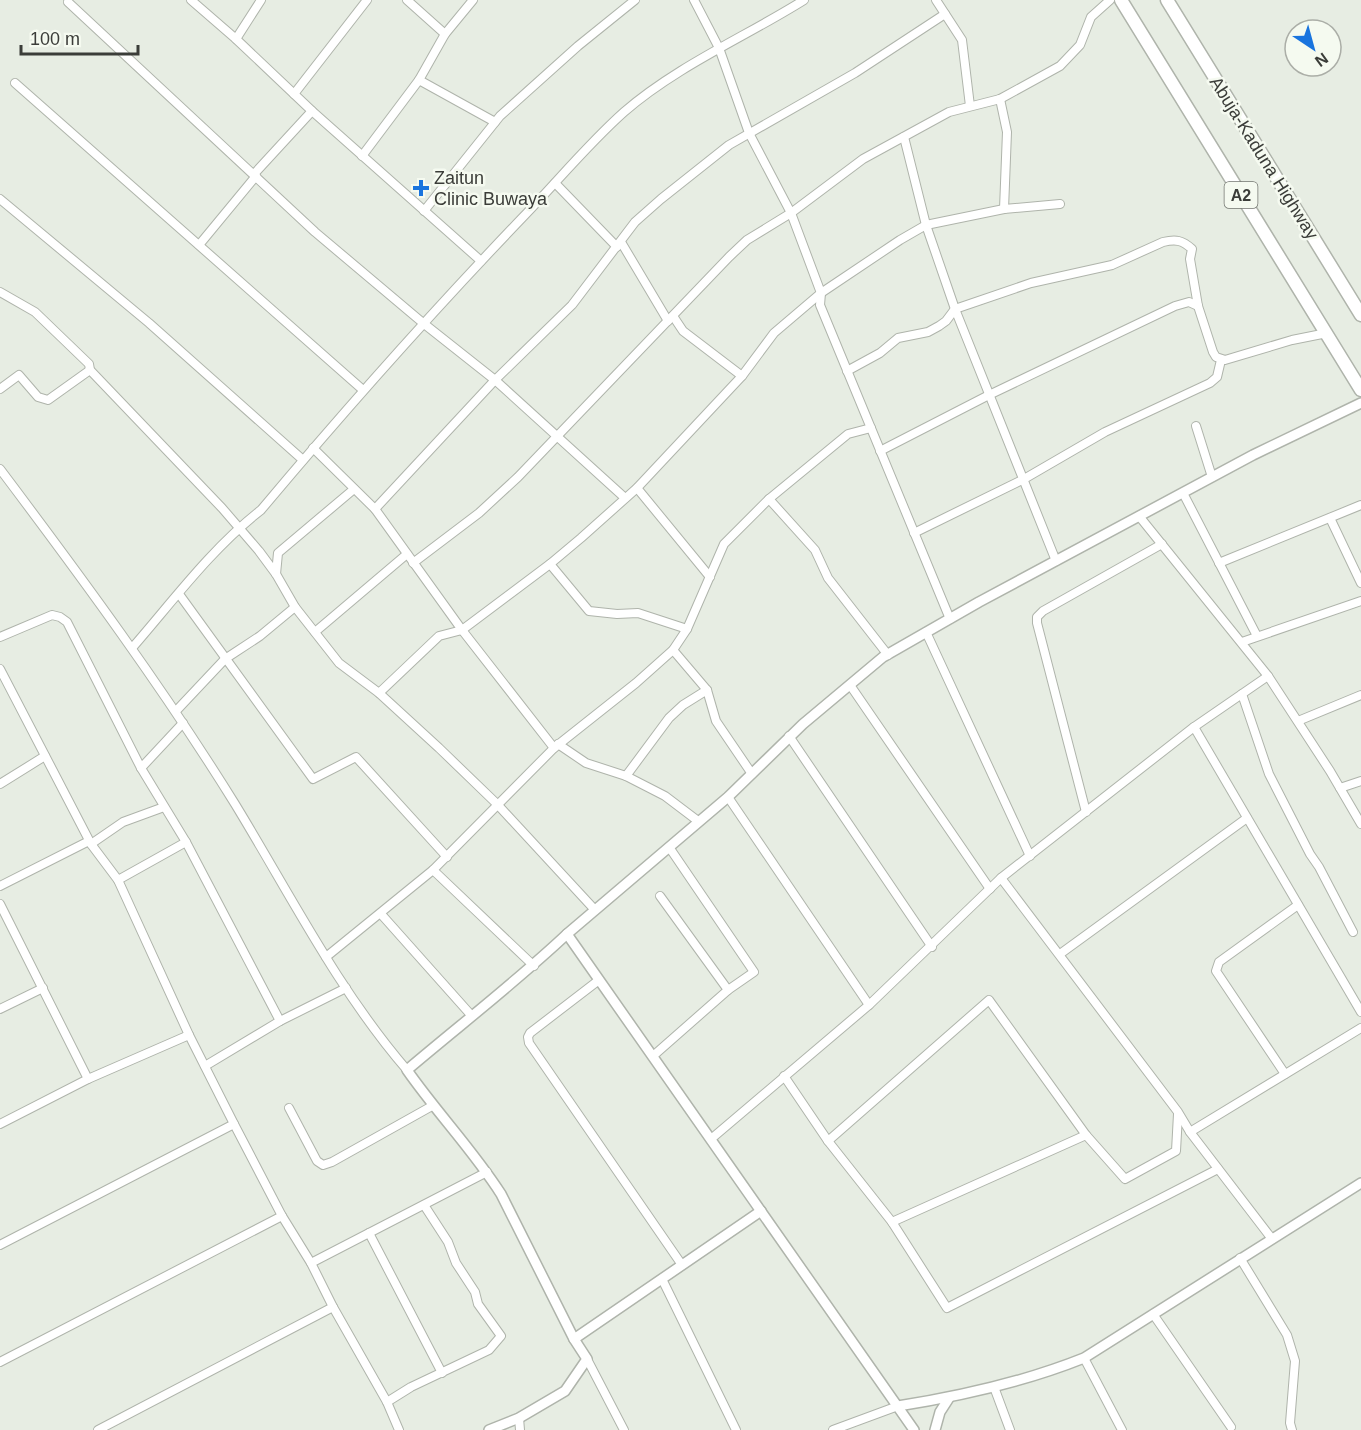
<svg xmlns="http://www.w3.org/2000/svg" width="1361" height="1430" font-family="Arial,sans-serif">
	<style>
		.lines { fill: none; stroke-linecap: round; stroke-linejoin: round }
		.minor-casing { stroke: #afb4ab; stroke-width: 10 }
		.tertiary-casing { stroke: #afb4ab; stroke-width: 12 }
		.trunk-casing { stroke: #afb4ab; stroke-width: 15 }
		.minor { stroke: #fff; stroke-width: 8 }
		.tertiary { stroke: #fff; stroke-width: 9 }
		.trunk { stroke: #fff; stroke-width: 12 }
		.poi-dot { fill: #1974de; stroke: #f5faf0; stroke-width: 2 }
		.labels { text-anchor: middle; stroke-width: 5; stroke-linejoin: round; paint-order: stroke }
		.shield { fill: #f5faf0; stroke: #737670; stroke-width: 1.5 }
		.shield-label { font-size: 16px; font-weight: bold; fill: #3b3d39 }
		.street-label { font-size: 18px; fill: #3b3d39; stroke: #f5faf0 }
		.poi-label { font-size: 18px; fill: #3b3d39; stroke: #f5faf0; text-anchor: start }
	</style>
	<rect width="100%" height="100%" fill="#e7ede3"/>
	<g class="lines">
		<g class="minor-casing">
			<g id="minor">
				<path d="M191 0 236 39 312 111 481 261"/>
				<path d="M407 0 445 34"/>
				<path d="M694 0 719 48 749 133 791 213 821 293 820 305 950 619"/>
				<path d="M936 0 962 40 970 106"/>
				<path d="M68 2 315 232 423 323 495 380 625 498"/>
				<path d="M236 39 261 0"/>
				<path d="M419 80 495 122"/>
				<path d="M15 83 363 390"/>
				<path d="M294 94 367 0"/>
				<path d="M1000 99 1007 132 1004 209"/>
				<path d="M904 137 926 225 955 309 1056 561"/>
				<path d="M362 156 419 80 445 34 473 0"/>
				<path d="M254 174 312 111"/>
				<path d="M555 183 617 247"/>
				<path d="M0 199 149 323 303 460"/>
				<path d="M424 211 500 116 578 46 635 0"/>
				<path d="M621 242 668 321"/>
				<path d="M199 245 256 176"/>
				<path d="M0 292 35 312 89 364 90 370 222 508 259 551 276 574 295 607 339 663 379 693 439 748 497 804 595 910"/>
				<path d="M673 316 683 331 742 376"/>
				<path d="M847 371 880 353 898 338 928 332 939 326 946 321 955 309 1031 283 1112 265 1163 242C1176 239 1182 240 1192 249L1190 259 1198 306 1213 352 1216 357 1225 360 1292 340 1327 333"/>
				<path d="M0 389 19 375 38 397 48 400 90 370"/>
				<path d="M1196 426 1212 477"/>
				<path d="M313 448 375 509 462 630 554 748"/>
				<path d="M880 451 989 395 1175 306 1189 302 1198 306"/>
				<path d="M0 469C82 578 163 688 235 804 290 894 338 990 407 1070"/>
				<path d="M637 488 710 577"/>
				<path d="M1183 493 1257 636"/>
				<path d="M769 499 815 550 828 578 888 655"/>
				<path d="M375 509 495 380 572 305 635 222 661 199 729 145 855 73 945 14"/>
				<path d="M1139 516 1268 676 1330 771 1361 824"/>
				<path d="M1330 518 1361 583"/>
				<path d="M914 533 1024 479 1105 432 1210 383 1217 377 1221 360"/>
				<path d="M413 563 479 513 518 477 729 257 747 240 791 213 863 159 949 112 1000 99 1060 66 1080 45 1091 17 1110 0"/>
				<path d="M1219 563 1361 505"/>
				<path d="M550 564 589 611 617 614 638 613 687 629"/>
				<path d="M276 574 278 553 354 489"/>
				<path d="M179 594 313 779 356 757 447 857"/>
				<path d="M315 632 407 554"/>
				<path d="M926 632 1030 856"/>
				<path d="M0 637 52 615 60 617 67 622 141 768 186 842 280 1021"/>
				<path d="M1242 642 1361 601"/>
				<path d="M132 648C173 601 211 549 261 510 345 410 432 312 523 217 557 182 588 144 624 112 677 66 745 37 804 0"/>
				<path d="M673 650 707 690 716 721 752 774"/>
				<path d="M0 669 91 844 118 880 189 1035 234 1124 282 1216 311 1263 333 1307 387 1402 399 1430"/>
				<path d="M850 685 990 889"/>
				<path d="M379 693 439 636 462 630 550 564 581 538 637 488 742 376 774 333 821 293 900 240 926 225 1004 209 1060 204"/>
				<path d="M1242 694 1269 774 1310 854 1319 867 1353 932"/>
				<path d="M176 711 225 659 260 636 295 607"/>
				<path d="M1298 721 1361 695"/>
				<path d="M1194 727 1361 1012"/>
				<path d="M789 736 932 947"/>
				<path d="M558 744 586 763 626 776 665 796 698 821"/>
				<path d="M141 768 183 723"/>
				<path d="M626 776 669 718 683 705 707 690"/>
				<path d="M0 784 45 756"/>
				<path d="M1340 788 1361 781"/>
				<path d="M728 797 869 1005"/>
				<path d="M1086 812 1037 623V617L1043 611 1162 544"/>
				<path d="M91 844 123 822 164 807"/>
				<path d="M433 870 534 966"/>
				<path d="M1001 878 1178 1112 1190 1132 1272 1239"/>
				<path d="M118 880 186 842"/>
				<path d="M0 886 89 841"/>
				<path d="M660 896 728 990"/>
				<path d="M0 904 88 1079"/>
				<path d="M381 914 471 1015"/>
				<path d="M1060 954 1247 818"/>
				<path d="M326 957 433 870 554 748 636 683 673 650 687 629 724 544 769 499 848 434 871 428"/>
				<path d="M599 980 530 1033 528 1037 529 1043 682 1265"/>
				<path d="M0 1009 43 988"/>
				<path d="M653 1056 728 990 754 972 669 847"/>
				<path d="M205 1066 280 1021 346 988"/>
				<path d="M1285 1074 1216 971 1219 962 1298 905"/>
				<path d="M784 1076 828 1141 892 1222 947 1308 1218 1169"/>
				<path d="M289 1108 317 1161 323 1165 332 1162 432 1106"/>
				<path d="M0 1124 88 1079 189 1035"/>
				<path d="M1190 1132 1361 1028"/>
				<path d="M711 1139 869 1005 1001 878 1194 727 1268 676"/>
				<path d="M828 1141 989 1000 1086 1135"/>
				<path d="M892 1222 1086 1135 1125 1179 1176 1151 1178 1114"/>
				<path d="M369 1233 442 1373"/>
				<path d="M0 1245 234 1124"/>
				<path d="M1240 1258 1287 1335 1295 1361 1290 1423 1292 1430"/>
				<path d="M311 1263 487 1172"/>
				<path d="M662 1279 736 1430"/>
				<path d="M1153 1314 1231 1427"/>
				<path d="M1084 1358 1122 1430"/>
				<path d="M587 1359 624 1430"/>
				<path d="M0 1362 282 1216"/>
				<path d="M994 1387 1010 1430"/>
				<path d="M387 1402 411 1387 489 1350 501 1336 478 1304 475 1292 456 1263 448 1242 424 1205"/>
				<path d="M519 1418 520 1430"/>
				<path d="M98 1430 333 1307"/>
				<path d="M833 1430 898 1406"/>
			</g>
		</g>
		<g class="tertiary-casing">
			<g id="tertiary">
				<path d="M567 934C516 982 460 1025 407 1070 437 1113 473 1150 501 1194L574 1339"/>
				<path d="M898 1406C962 1396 1024 1382 1084 1358L1361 1183"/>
				<path d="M489 1430 519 1418 565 1391 587 1359 574 1339 761 1211"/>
				<path d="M914 1430 567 934 728 797 803 724 883 657 979 602 1253 455 1361 403"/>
				<path d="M935 1430 940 1412 949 1398"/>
			</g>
		</g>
		<g class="trunk-casing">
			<g id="trunk">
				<path d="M1121 0 1361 390"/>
				<path d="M1167 0 1361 315"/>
			</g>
		</g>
		<use href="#minor" class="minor"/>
		<use href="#tertiary" class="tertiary"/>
		<use href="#trunk" class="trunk"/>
	</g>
	<path class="poi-dot" d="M418 179h6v6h6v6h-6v6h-6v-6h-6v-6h6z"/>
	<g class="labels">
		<rect class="shield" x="1224.5" y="182" width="33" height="26" rx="4.5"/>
		<g class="shield-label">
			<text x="1241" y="201">A2</text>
		</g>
		<g class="street-label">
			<text transform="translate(1264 158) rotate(58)" y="6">Abuja-Kaduna Highway</text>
		</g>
		<g class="poi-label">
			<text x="434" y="184">Zaitun<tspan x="434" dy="21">Clinic Buwaya</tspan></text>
		</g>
	</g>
	<g transform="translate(1313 48) rotate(144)"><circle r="28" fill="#f5faf0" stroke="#abaea7" stroke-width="1.5"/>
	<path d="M0-4.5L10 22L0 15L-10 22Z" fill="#1974de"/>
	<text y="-9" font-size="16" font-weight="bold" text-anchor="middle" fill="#3b3d39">N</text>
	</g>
	<path d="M21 45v9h117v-9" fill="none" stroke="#3b3d39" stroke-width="3"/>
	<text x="30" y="45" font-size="18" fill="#3b3d39" stroke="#f5faf0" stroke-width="4.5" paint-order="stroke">100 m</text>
</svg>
